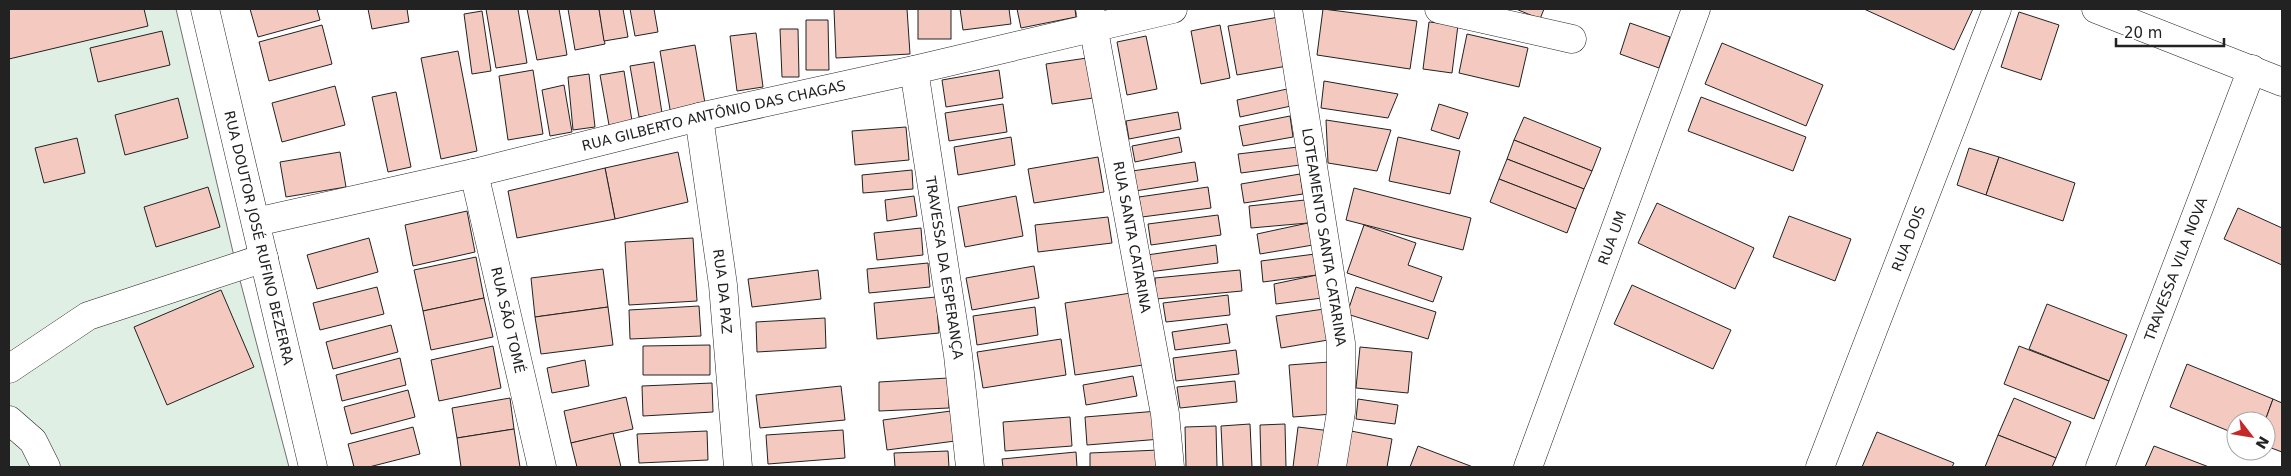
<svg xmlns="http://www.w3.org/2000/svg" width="2291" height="476" font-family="'DejaVu Sans',sans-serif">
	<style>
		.green { fill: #e0efe3; stroke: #6f6f6f }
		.building { fill: #f3c9c0; stroke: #222 }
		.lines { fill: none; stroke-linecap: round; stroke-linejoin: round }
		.street-casing { stroke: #222; stroke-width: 29 }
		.secondary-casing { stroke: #222; stroke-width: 29 }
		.street { stroke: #fff; stroke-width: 28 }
		.secondary { stroke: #fff; stroke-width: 28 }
		.labels { text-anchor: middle; stroke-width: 4; stroke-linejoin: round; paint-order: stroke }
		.street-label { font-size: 14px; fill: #222; stroke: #fff }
	</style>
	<rect width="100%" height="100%" fill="#fff"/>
	<path class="green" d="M9 9H176L237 269 289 467H9Z"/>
	<g class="building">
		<path d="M9 9H144L148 26 9 59Z"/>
		<path d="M250 9H317L320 20 258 37Z"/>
		<path d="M368 9H407L409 22 372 29Z"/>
		<path d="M486 9H518L527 63 496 68Z"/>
		<path d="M527 9H559L567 55 537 60Z"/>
		<path d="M568 9H599L605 44 575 50Z"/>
		<path d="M599 9H623L628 37 604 41Z"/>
		<path d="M630 9H654L658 32 635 36Z"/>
		<path d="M834 9H907L910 54 836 58Z"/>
		<rect x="918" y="9" width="33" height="30"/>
		<path d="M960 9H1009L1011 24 963 30Z"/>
		<path d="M1017 9H1075L1076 17 1021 28Z"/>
		<path d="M1323 9 1417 21 1410 69 1317 55Z"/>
		<path d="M1516 9H1544L1540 19Z"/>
		<path d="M1864 9H1973L1954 50Z"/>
		<path d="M482 11 491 71 472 74 464 14Z"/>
		<path d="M2019 12 2059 25 2041 80 2001 67Z"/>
		<path d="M1279 17 1287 66 1237 75 1228 26Z"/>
		<path d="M806 20H828L829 70H806Z"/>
		<path d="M1429 22 1458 25 1452 73 1423 69Z"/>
		<path d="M1630 23 1670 37 1659 68 1620 54Z"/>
		<path d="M322 25 332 64 269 81 259 42Z"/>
		<path d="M1220 25 1230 78 1201 84 1191 31Z"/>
		<path d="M780 29H798L799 77H782Z"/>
		<path d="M162 31 170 65 98 82 90 48Z"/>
		<path d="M756 33 763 87 737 91 730 36Z"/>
		<path d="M1467 34 1528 48 1519 87 1459 73Z"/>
		<path d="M1146 36 1157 89 1127 95 1117 42Z"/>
		<path d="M1722 43 1823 85 1806 126 1705 84Z"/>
		<path d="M695 45 706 109 671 115 660 51Z"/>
		<path d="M458 51 477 151 441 159 421 58Z"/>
		<path d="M1087 58 1093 98 1052 104 1046 64Z"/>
		<path d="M654 62 662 113 639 117 630 66Z"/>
		<path d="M533 70 543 134 508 140 499 76Z"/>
		<path d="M999 70 1003 98 946 107 942 80Z"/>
		<path d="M624 71 632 121 609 125 600 75Z"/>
		<path d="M589 74 595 127 573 130 568 77Z"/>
		<path d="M1324 81 1398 94 1388 118 1321 108Z"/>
		<path d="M564 85 572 132 550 136 542 90Z"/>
		<path d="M335 86 345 125 282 142 272 103Z"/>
		<path d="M1287 89 1291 106 1240 117 1237 100Z"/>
		<path d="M396 92 411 167 388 172 372 97Z"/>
		<path d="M1701 97 1806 137 1793 171 1688 131Z"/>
		<path d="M178 98 188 138 125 155 115 115Z"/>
		<path d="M1003 104 1007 132 949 141 945 113Z"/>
		<path d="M1439 104 1468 113 1459 139 1431 130Z"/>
		<path d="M1178 112 1181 129 1129 139 1126 121Z"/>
		<path d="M1290 116 1293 137 1243 146 1239 126Z"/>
		<path d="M1524 117 1601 148 1592 171 1514 140Z"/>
		<path d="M1326 120 1391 130 1377 171 1328 163Z"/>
		<path d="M906 127 909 160 855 165 852 131Z"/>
		<path d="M1011 137 1015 165 958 175 954 147Z"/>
		<path d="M1179 137 1182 152 1135 162 1132 146Z"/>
		<path d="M1398 137 1460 151 1450 194 1389 181Z"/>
		<path d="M77 138 85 173 44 183 35 148Z"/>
		<path d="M1514 140 1592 171 1584 189 1507 159Z"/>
		<path d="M1298 147 1300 165 1241 173 1238 154Z"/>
		<path d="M1969 148 1999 157 1986 195 1957 185Z"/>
		<path d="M340 152 346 187 286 197 280 162Z"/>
		<path d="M678 152 688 202 615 219 605 168Z"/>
		<path d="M1098 157 1104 192 1034 203 1028 169Z"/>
		<path d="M1999 157 2075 183 2063 221 1986 195Z"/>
		<path d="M1507 159 1584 189 1576 209 1499 179Z"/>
		<path d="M1195 162 1198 181 1135 191 1132 171Z"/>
		<path d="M605 168 615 219 517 238 508 191Z"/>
		<path d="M912 170 913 189 863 193 862 175Z"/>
		<path d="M1300 174 1303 194 1244 203 1241 184Z"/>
		<path d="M1499 179 1576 209 1567 233 1490 202Z"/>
		<path d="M208 187 220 227 156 247 144 207Z"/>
		<path d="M1208 187 1211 208 1142 217 1139 197Z"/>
		<path d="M1354 188 1471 218 1463 250 1346 220Z"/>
		<path d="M914 196 917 216 887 221 885 200Z"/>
		<path d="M1016 196 1023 236 965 247 958 207Z"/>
		<path d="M1305 200 1308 223 1251 228 1249 206Z"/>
		<path d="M1657 203 1754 248 1735 289 1638 243Z"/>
		<path d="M2238 208 2282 228V265L2224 239Z"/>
		<path d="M467 211 475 252 413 266 405 225Z"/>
		<path d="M1218 215 1221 235 1151 245 1148 224Z"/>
		<path d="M1789 216 1851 239 1835 281 1773 257Z"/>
		<path d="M1108 217 1112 243 1038 252 1035 225Z"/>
		<path d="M1308 223 1313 245 1260 254 1257 234Z"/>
		<path d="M1364 225 1416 243 1408 265 1442 277 1433 302 1347 273Z"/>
		<path d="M921 228 923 255 877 260 874 233Z"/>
		<path d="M369 238 378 272 317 289 307 255Z"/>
		<path d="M693 238 697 301 629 305 625 242Z"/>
		<path d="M1216 245 1218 263 1149 272 1147 255Z"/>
		<path d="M1315 254 1317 275 1263 282 1261 261Z"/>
		<path d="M476 257 484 298 423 311 414 270Z"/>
		<path d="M928 263 930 287 869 293 867 269Z"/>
		<path d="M1034 266 1039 298 972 310 966 278Z"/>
		<path d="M603 269 608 307 535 317 531 278Z"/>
		<path d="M818 270 821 299 752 307 748 279Z"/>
		<path d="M1240 270 1242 291 1156 299 1155 278Z"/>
		<path d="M1317 275 1322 298 1276 304 1274 284Z"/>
		<path d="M1632 285 1731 330 1713 369 1614 324Z"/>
		<path d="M377 287 384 314 320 330 313 303Z"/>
		<path d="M1356 287 1436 312 1428 339 1347 314Z"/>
		<path d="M221 290 254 367 167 405 134 327Z"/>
		<path d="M1131 293 1143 365 1075 375 1065 303Z"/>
		<path d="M1228 295 1230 315 1166 322 1163 303Z"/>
		<path d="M936 297 939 333 877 339 874 303Z"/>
		<path d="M484 298 493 337 431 350 423 311Z"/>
		<path d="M2047 304 2127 335 2109 381 2029 349Z"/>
		<path d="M699 306 701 336 630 339 629 310Z"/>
		<path d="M608 307 613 345 541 354 535 317Z"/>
		<path d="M1035 307 1038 335 977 345 973 316Z"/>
		<path d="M1324 309 1328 340 1281 348 1276 316Z"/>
		<path d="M825 318 826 348 757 352 756 322Z"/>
		<path d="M1227 324 1230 343 1175 350 1172 332Z"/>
		<path d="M391 325 398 352 333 369 326 342Z"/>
		<path d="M1061 339 1066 375 983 388 977 352Z"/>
		<path d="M710 345V375H643V346Z"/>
		<path d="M493 346 501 388 439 401 431 360Z"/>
		<path d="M2019 346 2109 381 2094 419 2004 384Z"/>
		<path d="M1360 347 1412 352 1408 393 1356 388Z"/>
		<path d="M1236 350 1239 374 1176 381 1173 358Z"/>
		<path d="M400 358 406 385 342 401 336 375Z"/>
		<path d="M585 360 589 386 552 393 547 368Z"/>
		<path d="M1329 362 1333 414 1293 417 1289 365Z"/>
		<path d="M2187 364 2273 399 2265 421H2236V434L2170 407Z"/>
		<path d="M1133 376 1137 396 1086 405 1083 385Z"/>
		<path d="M948 378 949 408 879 411V382Z"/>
		<path d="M1235 381 1237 402 1180 408 1177 387Z"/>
		<path d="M712 383 713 412 643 416 642 386Z"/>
		<path d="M841 386 845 420 760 428 756 395Z"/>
		<path d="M408 390 415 417 351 434 344 407Z"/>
		<path d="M626 397 633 429 571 443 564 411Z"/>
		<path d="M510 398 514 429 457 438 452 408Z"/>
		<path d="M2014 398 2071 422 2056 458 1998 435Z"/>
		<path d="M1358 399 1398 405 1395 424 1356 419Z"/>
		<path d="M2273 399 2282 403V452L2266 446 2265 421Z"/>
		<path d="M951 411 955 441 887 450 883 420Z"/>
		<path d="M1158 411 1161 439 1087 445 1085 417Z"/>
		<path d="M1070 417 1072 446 1005 451 1003 422Z"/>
		<path d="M1250 424 1252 467H1223L1221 426Z"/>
		<path d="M1285 424 1286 467H1261L1260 425Z"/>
		<path d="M1216 426 1217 467H1186L1185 427Z"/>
		<path d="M413 427 420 454 369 467H354L348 444Z"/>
		<path d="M1298 427 1331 431 1326 467H1293Z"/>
		<path d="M514 429 520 467H461L457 438Z"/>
		<path d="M843 430 845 458 768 464 766 435Z"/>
		<path d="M707 431 708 460 639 463 637 434Z"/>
		<path d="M1351 431 1392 439 1387 467H1344Z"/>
		<path d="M1877 432 1954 463 1952 467H1862Z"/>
		<path d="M613 433 621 467H577L571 443Z"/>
		<path d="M1998 435 2056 458 2052 467H1985Z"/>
		<path d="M1418 446 1473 467H1410Z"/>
		<path d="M2154 446 2209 467H2145Z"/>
		<path d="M1159 450V467H1090V453Z"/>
		<path d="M948 451 949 467H895L894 453Z"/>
		<path d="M1076 452 1077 467H1003L1002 459Z"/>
	</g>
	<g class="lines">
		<g class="street-casing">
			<g id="street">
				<path id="s1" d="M1090 9 1165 414 1170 467"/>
				<path id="s2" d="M1288 9 1341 343V412L1332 467"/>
				<path d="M1439 9 1572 39"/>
				<path d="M2096 9 2282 82"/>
				<path id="s3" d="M914 70 958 355 970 467"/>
				<path id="s4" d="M699 117 723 285 738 467"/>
				<path id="s5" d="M474 173 542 467"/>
				<path id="s6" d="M256 222 474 173 699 117 914 70 1173 9"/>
				<path d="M9 369 88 316 264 258"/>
				<path d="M9 420 33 441 46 467"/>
				<path id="s7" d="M1528 467 1696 9"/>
				<path id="s8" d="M1820 467 1997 9"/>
				<path id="s9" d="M2100 467 2252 69"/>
			</g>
		</g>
		<g class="secondary-casing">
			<g id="secondary">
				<path id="s10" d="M205 9 313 467"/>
			</g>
		</g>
		<use href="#street" class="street"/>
		<use href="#secondary" class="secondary"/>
	</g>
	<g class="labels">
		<g class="street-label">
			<text dy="5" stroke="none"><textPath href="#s6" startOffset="470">RUA GILBERTO ANTÔNIO DAS CHAGAS</textPath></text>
			<text dy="5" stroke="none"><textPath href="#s10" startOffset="235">RUA DOUTOR JOSÉ RUFINO BEZERRA</textPath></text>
			<text dy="5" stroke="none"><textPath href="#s1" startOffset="232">RUA SANTA CATARINA</textPath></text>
			<text dy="5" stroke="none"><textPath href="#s2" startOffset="231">LOTEAMENTO SANTA CATARINA</textPath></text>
			<text dy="5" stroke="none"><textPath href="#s7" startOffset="244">RUA UM</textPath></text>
			<text dy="5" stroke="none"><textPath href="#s8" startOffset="245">RUA DOIS</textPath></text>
			<text dy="5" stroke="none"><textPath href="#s3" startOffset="200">TRAVESSA DA ESPERANÇA</textPath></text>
			<text dy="5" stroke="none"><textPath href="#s9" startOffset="212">TRAVESSA VILA NOVA</textPath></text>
			<text dy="5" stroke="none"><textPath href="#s4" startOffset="176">RUA DA PAZ</textPath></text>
			<text dy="5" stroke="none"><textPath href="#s5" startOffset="151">RUA SÃO TOMÉ</textPath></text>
		</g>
	</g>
	<rect width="2291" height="476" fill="none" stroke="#222222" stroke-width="20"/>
	<g transform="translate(2251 436) rotate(121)"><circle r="24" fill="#ffffff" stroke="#a7a7a7"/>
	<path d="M0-4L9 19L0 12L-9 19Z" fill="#c62828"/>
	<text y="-8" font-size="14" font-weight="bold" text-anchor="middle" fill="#222222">N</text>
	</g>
	<path d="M2116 38v8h108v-8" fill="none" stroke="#222222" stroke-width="2.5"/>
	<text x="2124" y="38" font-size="15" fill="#222222" stroke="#ffffff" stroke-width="4" paint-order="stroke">20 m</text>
</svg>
